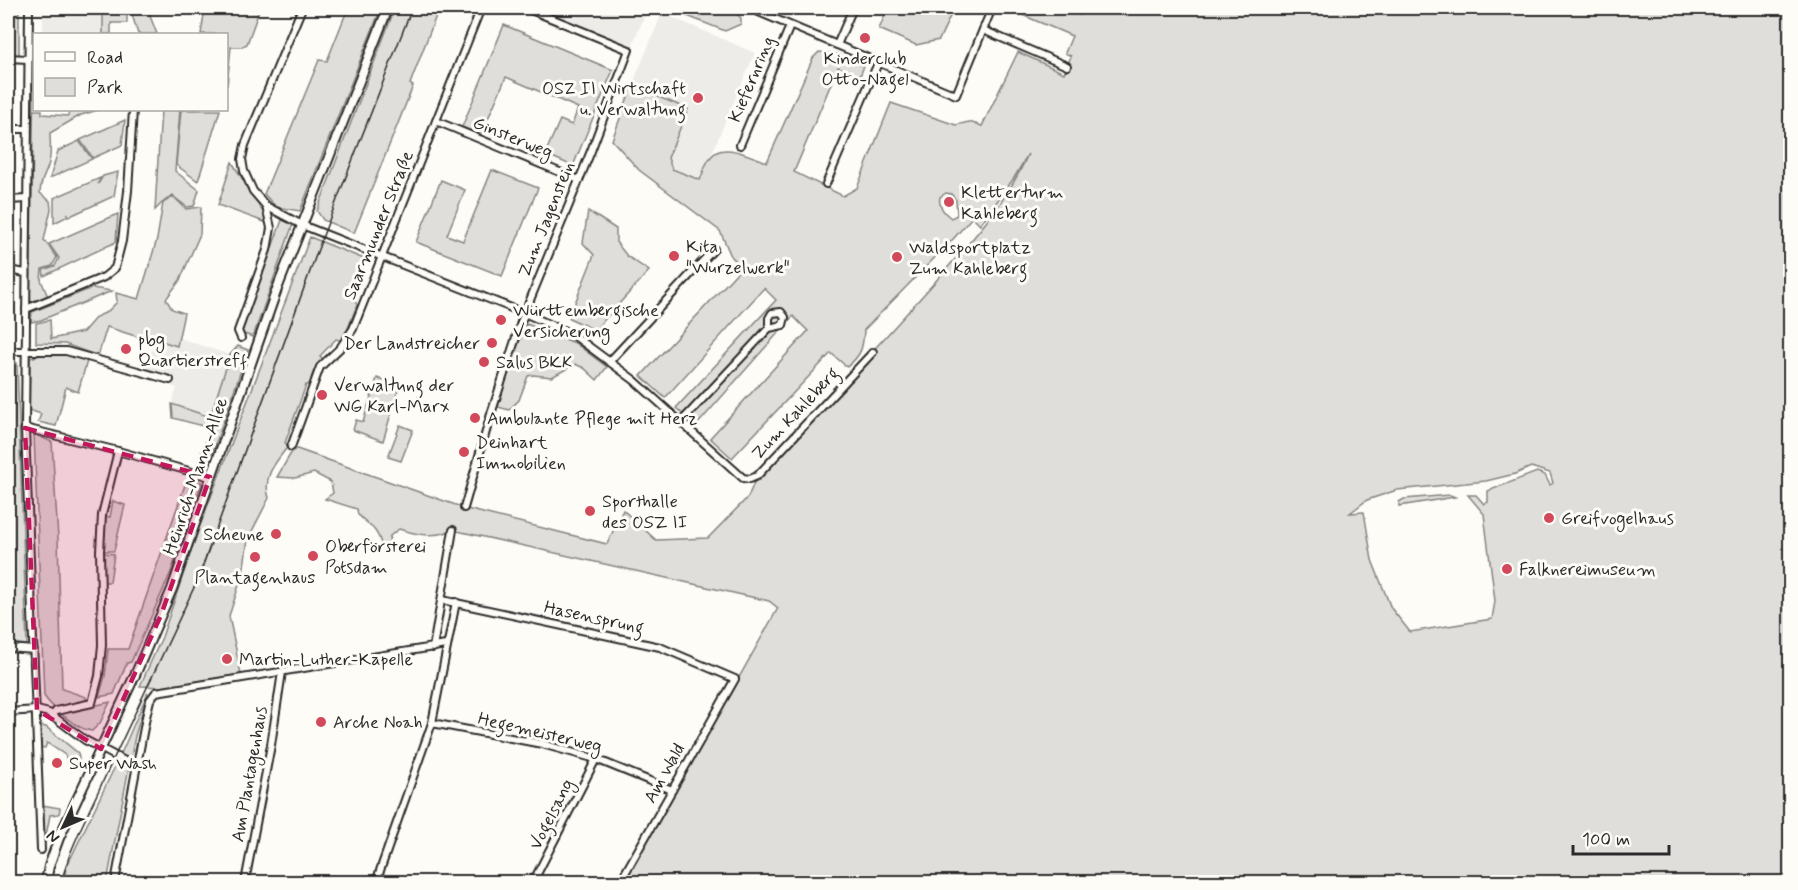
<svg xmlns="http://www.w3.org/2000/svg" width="1798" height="890" font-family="Mynerve,sans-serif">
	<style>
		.built { fill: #edece8 }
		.green { fill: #dfdeda; stroke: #858482; stroke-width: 1.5; fill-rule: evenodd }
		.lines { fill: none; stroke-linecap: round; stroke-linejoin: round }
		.minor-casing { stroke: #2b2b2b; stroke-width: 10 }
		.major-casing { stroke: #2b2b2b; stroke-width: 12 }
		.minor { stroke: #fdfcf7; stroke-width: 6 }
		.major { stroke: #fdfcf7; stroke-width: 8 }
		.tram { stroke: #2b2b2b; stroke-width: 1.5 }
		.marked { fill: #c2185b; fill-opacity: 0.2; stroke: #c2185b; stroke-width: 4.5; stroke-dasharray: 12 8; stroke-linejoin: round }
		.poi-dot { fill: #d1495b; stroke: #fdfcf7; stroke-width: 2 }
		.labels { text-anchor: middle; stroke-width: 6; stroke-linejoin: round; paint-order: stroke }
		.poi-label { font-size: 18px; fill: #2b2b2b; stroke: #fdfcf7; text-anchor: start }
		.street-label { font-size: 18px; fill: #2b2b2b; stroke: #fdfcf7 }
	</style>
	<rect width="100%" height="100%" fill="#fdfcf7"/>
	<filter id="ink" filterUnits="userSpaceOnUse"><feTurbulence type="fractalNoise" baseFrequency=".0167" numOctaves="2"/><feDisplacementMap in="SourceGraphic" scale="12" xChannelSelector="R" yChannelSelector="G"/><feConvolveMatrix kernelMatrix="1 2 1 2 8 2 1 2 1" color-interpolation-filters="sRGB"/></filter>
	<g filter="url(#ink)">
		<g class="built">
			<path d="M43 8H102L103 34H43Z"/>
			<path d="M536 8H648L631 48Z"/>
			<path d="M662 13 755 53 700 180 672 169 668 158 688 109 632 86Z"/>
			<path d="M179 338 230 355 210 417 172 404 177 388 168 385 170 378 146 371 155 339 176 345Z"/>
		</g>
		<g class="green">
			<rect x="8" y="8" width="11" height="48"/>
			<path d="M103 8H127V23H111V34H103Z"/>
			<path d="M130 8H151L150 16 157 34H138Z"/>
			<path d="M205 8H260L247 44 241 47H231L227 86 226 34H201Z"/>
			<path d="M348 8H381L300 211 276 207 264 194 319 60 327 61Z"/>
			<path d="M395 8H439L410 84 413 86 354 233 323 220 317 211Z"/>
			<path d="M667 8H731L741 18V24L725 31Z"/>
			<path d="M888 8H954L939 40 916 45 879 29Z"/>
			<path d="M1009 8H1062L1080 15 1083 8H1790V882H624L778 608 769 601 453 530C434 538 418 535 399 529L390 536 387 551 382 548C379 531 371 526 358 515L357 509 325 499 333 493 331 482 314 473 295 478 277 477 294 448 467 509 607 544 623 510 656 540 708 538 748 497 757 476C813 415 870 355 925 293 962 251 1006 206 1028 154L1014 178 980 225 972 217 955 237 864 330C863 349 861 355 847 367L831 353 732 458 710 438 808 331 793 316 696 426 676 408 776 300 764 288 665 398 641 376 742 267 731 256 720 231 639 170 612 140 632 86 688 109 668 158 672 169 700 180C703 173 705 164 710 158 722 140 751 157 767 162L813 58 819 52 838 54 864 66 860 76 838 67 794 172 843 196 857 188 891 103 956 125 969 122 982 126 1018 52 1064 73 1071 56 1065 53 1072 36 1008 9ZM946 193 951 194 956 200 957 215 951 218C944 213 938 206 940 197ZM1531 467 1550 473 1553 483 1550 485 1545 475 1537 472 1488 491V502L1484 504 1476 495H1468L1484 514 1495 601 1492 619 1410 632 1391 608 1372 560 1364 512 1350 513 1367 500 1397 490 1486 481 1515 474Z"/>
			<path d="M504 25 613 70 573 166 545 154 560 120 572 125 578 108 506 77 481 135 462 127Z"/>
			<path d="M34 81V110H42V114L68 116 69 110H98L81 115 50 133C50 144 52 156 48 166 44 179 41 178 40 193L50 201 51 209 44 240 57 257 52 266 42 269 41 280 48 297 30 302Z"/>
			<path d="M161 110H180L175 171 199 190 194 206 187 207 174 197 186 209 201 207 200 234 180 280 166 299 172 309 184 313 177 346 155 339 154 342 107 327 98 356 65 344 36 343V323L50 320 51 339 83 332 96 317 107 312 117 302 116 293 139 299 157 239 163 203 174 196 173 195 162 203 155 210Z"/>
			<path d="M181 110H220L198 181 176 165Z"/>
			<path d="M125 120 122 145 93 158 80 140Z"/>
			<path d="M79 141 92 159 50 178 58 151Z"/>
			<path d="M232 162 263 212 267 223 218 205Z"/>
			<path d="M492 170 538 188 502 276 416 242 441 180 465 190 447 235 463 241Z"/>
			<path d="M118 172 114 196 68 217V213L66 217 54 223V198L100 178 98 184 103 176Z"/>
			<path d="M588 211 616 229V242L627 256 649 271 595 330 569 318 594 255 583 243Z"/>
			<path d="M118 214 116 242 44 276 43 270 55 266 59 258 49 244Z"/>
			<path d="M282 220 293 224 253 337 241 333Z"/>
			<path d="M310 237 364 259 354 299 357 305 343 341 336 339 320 356 324 360C316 368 310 373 311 385H306L285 443 289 445C276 462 262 476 269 498L248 539 243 573 229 616 241 674 165 687 140 686 162 637 198 531Z"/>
			<path d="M8 272 12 275 10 347 8 348Z"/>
			<path d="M92 288 112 291 41 320 31 322 32 312Z"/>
			<path d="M527 324 575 343 607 367 597 380 584 368 575 364 552 377 533 375 528 376 519 400 509 410 498 407 511 361Z"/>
			<path d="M238 346 248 350 207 469 197 466 210 428 173 418 172 404 210 417 230 355Z"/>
			<path d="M65 354 87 361 78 392 66 387 56 426 38 422 41 414 29 410 30 358 41 355Z"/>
			<path d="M8 362 17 363 27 645 8 643Z"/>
			<path d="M377 378 399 387 383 441 353 430 356 420 363 422Z"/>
			<path d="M400 425 413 430 401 461 388 457Z"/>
			<path d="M34 434 52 442 58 538 62 689 86 697 88 707 110 702 100 723 92 731C78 730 52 708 44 696Z"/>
			<path d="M187 479 202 482 171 572 131 662 127 663 114 694 99 697 105 676 108 649H128Z"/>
			<path d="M1450 495 1455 497 1399 506V502L1404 499Z"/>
			<path d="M113 501 125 505 114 551H102L105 516 110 517Z"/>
			<path d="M102 553 114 554 110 582H102Z"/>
			<path d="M148 692 135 736 107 882H64L66 868 120 756Z"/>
			<path d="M41 726 46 727 78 753 79 759 76 767 68 763 65 755 47 743 45 748 40 747Z"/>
			<path d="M42 805 60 808 59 814 50 815 44 846Z"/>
		</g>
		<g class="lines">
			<g class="minor-casing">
				<g id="minor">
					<path d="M29 8 25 428 41 850"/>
					<path d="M749 8 956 95 992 8"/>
					<path d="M983 30 1067 66"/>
					<path d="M837 45 853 8"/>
					<path d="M8 58 28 59"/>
					<path d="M436 121 579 180"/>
					<path d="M8 129H27"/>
					<path d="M740 145 790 26"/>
					<path d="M826 184 878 63"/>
					<path d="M8 200 27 199"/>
					<path d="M266 206 302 225 524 313 572 334 634 380 743 478 750 479 757 476 873 352"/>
					<path d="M8 270 26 273"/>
					<path d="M26 309 104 277 115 268 122 241 128 191 133 110"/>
					<path d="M241 338 238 331 267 250 271 228 266 206 253 191 244 171 242 159 245 145 302 8"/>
					<path d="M8 351H66L170 380"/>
					<path d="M610 361 714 249"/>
					<path d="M682 421 769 328 783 325 785 317 781 312 772 313 769 318V328"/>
					<path d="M25 428 118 451 210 477"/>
					<path d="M291 447 320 367 340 348 353 329 481 8"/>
					<path d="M464 508 491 414 521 322 591 151 629 50 526 8"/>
					<path d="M442 600 660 647 735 679 620 882"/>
					<path d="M8 648 34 650"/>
					<path d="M433 648 453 530"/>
					<path d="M8 712 37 710 49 713 85 740 136 767"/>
					<path d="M52 716 56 711 92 703 99 676 102 645 100 551 102 515 118 451"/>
					<path d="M432 723 542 744 596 759 672 790"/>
					<path d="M115 882 146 717 150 700 156 692 446 645"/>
					<path d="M245 882 271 745 282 672"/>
					<path d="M376 882 432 723 456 602"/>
					<path d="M533 882 596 759"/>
				</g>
			</g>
			<g class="major-casing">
				<path id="major" d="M46 882 49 866 59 838 136 673 172 589 277 289 388 8"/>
			</g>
			<use href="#minor" class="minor"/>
			<use href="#major" class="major"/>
			<path class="tram" d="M61 882 70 854 81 828 198 579 324 233 412 8"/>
		</g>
	</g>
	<path class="marked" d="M25 428 210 477 161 615 101 749 37 710Z"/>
	<g class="poi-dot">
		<circle cx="865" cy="38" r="6"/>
		<circle cx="698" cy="98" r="6"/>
		<circle cx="949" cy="202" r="6"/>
		<circle cx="674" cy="256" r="6"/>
		<circle cx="897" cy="257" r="6"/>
		<circle cx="501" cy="320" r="6"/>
		<circle cx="492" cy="343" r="6"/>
		<circle cx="126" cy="349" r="6"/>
		<circle cx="484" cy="362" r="6"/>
		<circle cx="322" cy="395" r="6"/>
		<circle cx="475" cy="418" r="6"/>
		<circle cx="464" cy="452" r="6"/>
		<circle cx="590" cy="511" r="6"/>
		<circle cx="1549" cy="518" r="6"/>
		<circle cx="276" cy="534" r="6"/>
		<circle cx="313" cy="556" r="6"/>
		<circle cx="255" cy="557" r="6"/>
		<circle cx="1507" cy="569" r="6"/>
		<circle cx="227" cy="659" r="6"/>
		<circle cx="321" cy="722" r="6"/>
		<circle cx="57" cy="763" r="6"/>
	</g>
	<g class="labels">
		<g class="poi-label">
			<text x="865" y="64" text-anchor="middle">Kinderclub<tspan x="865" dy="21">Otto-Nagel</tspan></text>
			<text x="686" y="94" text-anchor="end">OSZ II Wirtschaft<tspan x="686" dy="21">u. Verwaltung</tspan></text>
			<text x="961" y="198">Kletterturm<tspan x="961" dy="21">Kahleberg</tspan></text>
			<text x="686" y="252">Kita<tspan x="686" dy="21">"Wurzelwerk"</tspan></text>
			<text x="909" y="253">Waldsportplatz<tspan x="909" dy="21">Zum Kahleberg</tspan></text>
			<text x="513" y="316">Württembergische<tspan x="513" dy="21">Versicherung</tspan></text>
			<text x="138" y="345">pbg<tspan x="138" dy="21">Quartierstreff</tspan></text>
			<text x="480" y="349" text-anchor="end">Der Landstreicher</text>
			<text x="496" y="368">Salus BKK</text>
			<text x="334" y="391">Verwaltung der<tspan x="334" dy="21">WG Karl-Marx</tspan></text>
			<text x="487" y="424">Ambulante Pflege mit Herz</text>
			<text x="476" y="448">Deinhart<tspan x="476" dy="21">Immobilien</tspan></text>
			<text x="602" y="507">Sporthalle<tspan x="602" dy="21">des OSZ II</tspan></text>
			<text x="1561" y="524">Greifvogelhaus</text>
			<text x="264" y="540" text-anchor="end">Scheune</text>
			<text x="325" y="552">Oberförsterei<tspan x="325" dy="21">Potsdam</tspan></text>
			<text x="1519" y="575">Falknereimuseum</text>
			<text x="255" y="583" text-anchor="middle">Plantagenhaus</text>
			<text x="239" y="665">Martin-Luther-Kapelle</text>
			<text x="333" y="728">Arche Noah</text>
			<text x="69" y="769">Super Wash</text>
		</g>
		<g class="street-label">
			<text transform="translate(751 79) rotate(-67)" y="6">Kiefernring</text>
			<text transform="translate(513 137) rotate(22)" y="6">Ginsterweg</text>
			<text transform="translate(546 219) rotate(-68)" y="6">Zum Jagenstein</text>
			<text transform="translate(378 225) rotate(-68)" y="6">Saarmunder Straße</text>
			<text transform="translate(795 413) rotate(-47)" y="6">Zum Kahleberg</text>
			<text transform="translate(195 476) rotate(-71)" y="6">Heinrich-Mann-Allee</text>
			<text transform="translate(594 617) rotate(12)" y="6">Hasensprung</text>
			<text transform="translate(540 732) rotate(13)" y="6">Hegemeisterweg</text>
			<text transform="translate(664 773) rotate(-61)" y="6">Am Wald</text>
			<text transform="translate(249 774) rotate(-80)" y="6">Am Plantagenhaus</text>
			<text transform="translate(551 814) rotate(-63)" y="6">Vogelsang</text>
		</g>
	</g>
	<rect width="1798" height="890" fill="none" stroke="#fdfcf7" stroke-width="30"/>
	<rect x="15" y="15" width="1768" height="860" fill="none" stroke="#2b2b2b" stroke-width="2" filter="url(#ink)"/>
	<rect x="33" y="33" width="195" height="78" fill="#fdfcf7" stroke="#a9a8a5" stroke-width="1.5"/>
	<rect x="45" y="52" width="30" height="9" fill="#fdfcf7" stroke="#a9a8a5" stroke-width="1.5"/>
	<text x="87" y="63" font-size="18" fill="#2b2b2b">Road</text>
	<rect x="45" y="78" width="30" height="18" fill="#dfdeda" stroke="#a9a8a5" stroke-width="1.5"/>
	<text x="87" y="93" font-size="18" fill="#2b2b2b">Park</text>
	<g transform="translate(63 827) rotate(226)" stroke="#fdfcf7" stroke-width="4.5" paint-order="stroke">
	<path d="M0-4.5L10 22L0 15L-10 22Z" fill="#2b2b2b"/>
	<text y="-9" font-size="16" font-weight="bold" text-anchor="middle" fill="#2b2b2b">N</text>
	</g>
	<path d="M1573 845v9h96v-9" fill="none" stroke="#2b2b2b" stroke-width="3"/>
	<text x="1582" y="845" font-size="18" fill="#2b2b2b" stroke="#fdfcf7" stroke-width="4.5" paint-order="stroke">100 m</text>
</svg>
